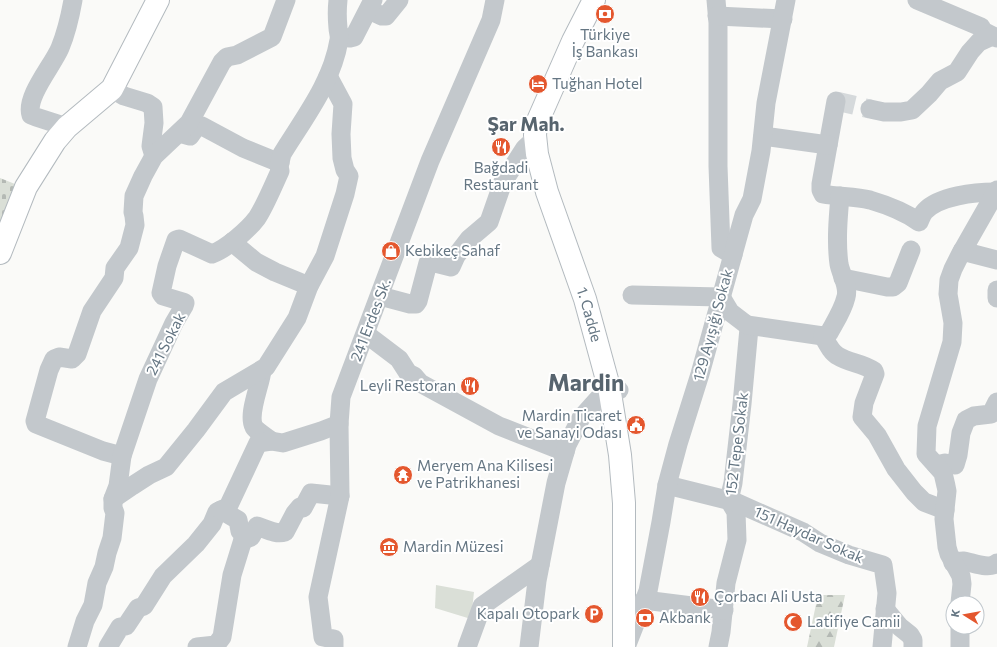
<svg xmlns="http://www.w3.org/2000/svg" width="997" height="647" font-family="Commissioner,sans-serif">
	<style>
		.forest { fill: url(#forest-firs) }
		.cemetery { fill: url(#cemetery-stones) }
		.garden { fill: #dadfd7 }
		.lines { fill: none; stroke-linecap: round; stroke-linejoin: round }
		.street-tunnel { stroke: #d5d9db; stroke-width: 19; stroke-dasharray: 19 10; stroke-linecap: butt }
		.secondary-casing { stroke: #b3babf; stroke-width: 24 }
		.street { stroke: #c3c8cc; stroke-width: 19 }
		.secondary { stroke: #fff; stroke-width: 22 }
		.labels { text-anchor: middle; stroke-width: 4; stroke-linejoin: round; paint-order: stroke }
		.poi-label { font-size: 15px; fill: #657683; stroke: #fff; text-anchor: start }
		.street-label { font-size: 15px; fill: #657683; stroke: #fff }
		.district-label { font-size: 19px; font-weight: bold; fill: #57646e; stroke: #fff }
		.town-label { font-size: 23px; font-weight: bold; fill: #57646e; stroke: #fff }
	</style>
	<defs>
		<pattern id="forest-firs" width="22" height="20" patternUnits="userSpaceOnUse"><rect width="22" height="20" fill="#dadfd7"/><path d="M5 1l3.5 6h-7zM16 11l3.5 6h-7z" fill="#b4b9b4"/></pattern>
		<pattern id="cemetery-stones" width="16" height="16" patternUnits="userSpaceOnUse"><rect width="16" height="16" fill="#dadfd7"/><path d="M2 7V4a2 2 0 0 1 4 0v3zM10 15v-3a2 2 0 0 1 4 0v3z" fill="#b4b9b4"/></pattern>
	</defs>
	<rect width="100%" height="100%" fill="#fafaf8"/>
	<path class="forest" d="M818 595H845L834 647H807Z"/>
	<path class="cemetery" d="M0 178 15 184 21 187 0 240Z"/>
	<path class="garden" d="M436 585 474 592 471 619 435 608Z"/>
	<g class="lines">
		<path class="street-tunnel" d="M836 101 870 109"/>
		<g class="secondary-casing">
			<g id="secondary">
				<path id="s1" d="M594 0 573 41 540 116 536 125 535 135 537 154 547 192 585 299 609 387 620 455 624 503V647"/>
				<path d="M0 253 26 187 55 141 67 127 112 89 158 0"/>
			</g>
		</g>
		<g class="street">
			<path d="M716 0 718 23V166L721 248 733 255"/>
			<path d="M917 0 981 27 983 31 997 38"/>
			<path d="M369 10 382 16H386L399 0"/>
			<path d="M717 16 783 19"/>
			<path d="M340 37 350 38 354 37 373 0"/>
			<path d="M112 89 124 96 147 103 153 107 154 123 151 146 154 156"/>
			<path d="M836 101 821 184V190L823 194C839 197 855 196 870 200 887 205 905 212 919 222 921 218 922 214 925 211 939 196 975 192 995 192"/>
			<path d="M870 109 884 112H901L912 110 929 94 940 81 957 72 970 52 979 42 992 36"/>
			<path d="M67 127 36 117 31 115C25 97 53 65 60 48 67 31 70 17 73 0"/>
			<path d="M183 134 190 136 197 126H202L243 148 280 163"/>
			<path d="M763 136 828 145"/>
			<path d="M232 242 256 262 275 272 309 286"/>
			<path d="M962 251 997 260"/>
			<path d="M843 278 887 287H893L898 283 911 250"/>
			<path d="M997 290V298"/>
			<path d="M632 295 721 297 730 312 747 325 749 328 742 404 733 483 729 500 736 512 737 540 726 583 721 632 718 647"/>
			<path d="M380 296 410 304H416L418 301 428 263 431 262 451 267 456 256 469 239 489 222 503 182 525 148 535 139"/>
			<path d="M747 325 823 336 829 333C835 322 843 310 846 297 849 286 841 275 839 264 836 242 838 219 840 196"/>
			<path d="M366 334 399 359 408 373 414 376 420 383 499 426 565 452"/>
			<path d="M823 336C827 343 831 352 838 356 849 363 863 363 874 371L875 374 864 403 862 417 877 435 896 469 914 492 924 502 945 510"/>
			<path d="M262 370C261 384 247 414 254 427 257 432 267 437 271 441"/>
			<path d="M122 456 103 451 36 424 35 421 49 370 54 359 59 357 72 359 77 354 92 311 114 278 115 268 129 248 135 225 134 216 133 212 134 196 143 176 154 156 189 123 222 62 227 57 237 55 272 37 286 0"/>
			<path d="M936 465 945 463 955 465 958 455 961 433 966 420 974 416 991 414 997 402"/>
			<path d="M667 485 735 502 803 532 820 543 849 555 883 565 887 593 882 647"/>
			<path d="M113 499 132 486 149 475 166 467 196 430 224 392 266 367 297 318 309 286 325 256 345 194 349 176 345 170 342 158 341 134 343 104 328 76"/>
			<path d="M243 540 251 537 257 526C266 529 276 535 285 532L295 513 300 507 303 508 311 493 340 496"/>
			<path d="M953 563C956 562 960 561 963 561 972 562 989 570 997 563"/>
			<path d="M644 600 724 610"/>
			<path d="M960 603 962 584 961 576 949 554 947 547 944 519 947 491 946 486 943 473 926 454 927 426 952 342 953 323 948 294 949 280 953 269 960 255 997 190"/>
			<path d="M885 609 900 627 910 635 913 640V647"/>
			<path d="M960 627V647"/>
			<path d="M77 647 85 621 93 605 97 583 104 567 107 553 112 538 115 513 113 508V499L118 486 122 456 148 379 174 323 184 306 185 303 183 302 163 296 161 293 167 266 176 240 179 239 212 254C226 249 248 230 257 218 265 206 274 184 280 171L279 166 282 154C304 118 332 83 339 40 340 35 338 32 338 28 337 18 337 9 338 0"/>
			<path d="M108 647 120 627 126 626 138 608 144 606 163 576 196 544 212 524 217 512 228 507 258 443 271 441 283 443 321 431 339 424"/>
			<path d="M197 647 216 645 222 637 232 575 245 533 240 531 238 520 221 510"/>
			<path d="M334 647V639L323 637 318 597 340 496 339 424 341 397 430 161 491 20 495 0"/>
			<path d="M467 647 482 606 540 565"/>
			<path d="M529 647 537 581 556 483 567 445 581 418 598 399 619 390"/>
			<path d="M626 647 648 591 661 522 667 485 678 444 700 374 737 240 744 215 752 199 761 151 766 103 786 0"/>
		</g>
		<use href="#secondary" class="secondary"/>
	</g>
	<defs>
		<g id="bank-disc" transform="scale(1)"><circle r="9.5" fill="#e4572e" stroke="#fff"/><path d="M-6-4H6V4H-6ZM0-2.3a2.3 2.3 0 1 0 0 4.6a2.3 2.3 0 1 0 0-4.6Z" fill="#fff"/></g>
		<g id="hotel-disc" transform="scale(1)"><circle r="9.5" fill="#e4572e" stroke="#fff"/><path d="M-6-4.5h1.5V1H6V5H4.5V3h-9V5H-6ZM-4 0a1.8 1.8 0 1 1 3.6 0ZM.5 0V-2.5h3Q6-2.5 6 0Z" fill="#fff"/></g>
		<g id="restaurant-disc" transform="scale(1)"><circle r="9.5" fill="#e4572e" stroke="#fff"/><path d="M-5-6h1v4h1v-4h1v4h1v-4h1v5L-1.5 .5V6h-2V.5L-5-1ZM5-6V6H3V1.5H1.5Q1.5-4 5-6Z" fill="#fff"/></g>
		<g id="shop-disc" transform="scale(1)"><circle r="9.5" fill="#e4572e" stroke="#fff"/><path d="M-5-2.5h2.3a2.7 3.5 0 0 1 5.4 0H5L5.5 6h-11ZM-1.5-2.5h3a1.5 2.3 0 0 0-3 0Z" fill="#fff"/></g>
		<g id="civic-disc" transform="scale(1)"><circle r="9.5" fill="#e4572e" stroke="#fff"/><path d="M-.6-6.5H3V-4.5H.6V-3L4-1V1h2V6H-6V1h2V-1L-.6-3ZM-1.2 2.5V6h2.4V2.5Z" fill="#fff"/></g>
		<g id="temple-disc" transform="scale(1)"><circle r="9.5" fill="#e4572e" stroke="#fff"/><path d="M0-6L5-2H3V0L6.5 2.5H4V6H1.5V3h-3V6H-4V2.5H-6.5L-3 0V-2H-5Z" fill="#fff"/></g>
		<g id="museum-disc" transform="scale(1)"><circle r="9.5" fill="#e4572e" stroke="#fff"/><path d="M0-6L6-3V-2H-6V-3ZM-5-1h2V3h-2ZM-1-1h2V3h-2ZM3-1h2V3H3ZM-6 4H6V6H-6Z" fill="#fff"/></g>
		<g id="parking-disc" transform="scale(1)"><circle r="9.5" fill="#e4572e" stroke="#fff"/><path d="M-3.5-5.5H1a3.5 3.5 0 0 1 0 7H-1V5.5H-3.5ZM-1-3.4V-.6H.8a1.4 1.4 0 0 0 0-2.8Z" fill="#fff"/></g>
		<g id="mosque-disc" transform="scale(1)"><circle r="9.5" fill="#e4572e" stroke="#fff"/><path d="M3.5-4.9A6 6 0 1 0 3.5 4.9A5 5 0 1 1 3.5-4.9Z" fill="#fff"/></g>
	</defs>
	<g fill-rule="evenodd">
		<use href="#bank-disc" x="605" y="14"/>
		<use href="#hotel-disc" x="538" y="84"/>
		<use href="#restaurant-disc" x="501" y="147"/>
		<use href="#shop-disc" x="391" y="251"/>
		<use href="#restaurant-disc" x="470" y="386"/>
		<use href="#civic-disc" x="636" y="425"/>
		<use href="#temple-disc" x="403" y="475"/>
		<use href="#museum-disc" x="389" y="547"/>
		<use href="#restaurant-disc" x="700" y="597"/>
		<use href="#parking-disc" x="594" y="614"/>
		<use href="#bank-disc" x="645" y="618"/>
		<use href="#mosque-disc" x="793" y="622"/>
	</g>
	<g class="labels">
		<g class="poi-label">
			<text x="605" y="40" text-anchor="middle">Türkiye<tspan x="605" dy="17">İş Bankası</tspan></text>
			<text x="552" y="89">Tuğhan Hotel</text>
			<text x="501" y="173" text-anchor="middle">Bağdadi<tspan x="501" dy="17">Restaurant</tspan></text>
			<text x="405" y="256">Kebikeç Sahaf</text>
			<text x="456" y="391" text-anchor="end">Leyli Restoran</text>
			<text x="622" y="421" text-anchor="end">Mardin Ticaret<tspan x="622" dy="17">ve Sanayi Odası</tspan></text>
			<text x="417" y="471">Meryem Ana Kilisesi<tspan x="417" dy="17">ve Patrikhanesi</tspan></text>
			<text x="403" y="552">Mardin Müzesi</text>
			<text x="714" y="602">Çorbacı Ali Usta</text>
			<text x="580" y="619" text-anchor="end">Kapalı Otopark</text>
			<text x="659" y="623">Akbank</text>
			<text x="807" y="627">Latifiye Camii</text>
		</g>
		<g class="street-label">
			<text dy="5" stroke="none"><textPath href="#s1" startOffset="336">1. Cadde</textPath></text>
			<text transform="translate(371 320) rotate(-69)" y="5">241 Erdes Sk.</text>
			<text transform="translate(713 325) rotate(-75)" y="5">129 Ayışığı Sokak</text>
			<text transform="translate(166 344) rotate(-63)" y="5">241 Sokak</text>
			<text transform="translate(737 444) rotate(-83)" y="5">152 Tepe Sokak</text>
			<text transform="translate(809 535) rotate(24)" y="5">151 Haydar Sokak</text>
		</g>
		<g class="district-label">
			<text x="526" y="131">Şar Mah.</text>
		</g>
		<g class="town-label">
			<text x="586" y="391">Mardin</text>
		</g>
	</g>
	<g transform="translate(965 615) rotate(281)"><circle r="19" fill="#ffffff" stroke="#c1c8cd"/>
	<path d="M0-3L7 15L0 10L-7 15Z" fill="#e4572e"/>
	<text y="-6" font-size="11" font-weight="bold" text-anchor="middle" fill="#657683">K</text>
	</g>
</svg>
